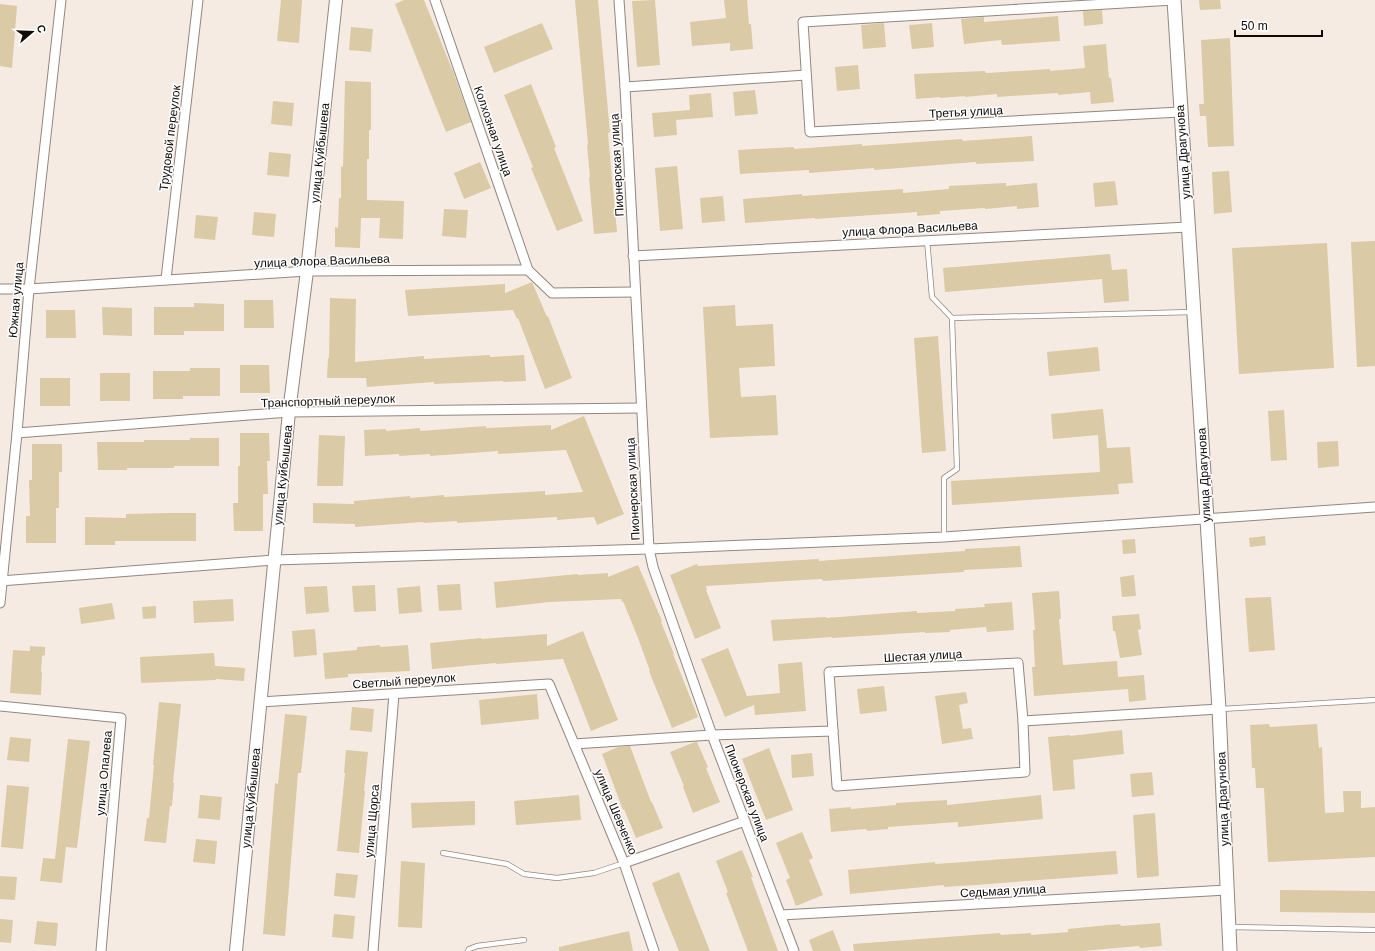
<svg xmlns="http://www.w3.org/2000/svg" width="1375" height="951" font-family="Helvetica,sans-serif">
	<style>
		.building { fill: #dacaa6 }
		.lines { fill: none; stroke-linecap: round; stroke-linejoin: round }
		.service-casing { stroke: #91877f; stroke-width: 6 }
		.minor-casing { stroke: #91877f; stroke-width: 11 }
		.tertiary-casing { stroke: #91877f; stroke-width: 14 }
		.secondary-casing { stroke: #91877f; stroke-width: 15 }
		.service { stroke: #fff; stroke-width: 4.5 }
		.minor { stroke: #fff; stroke-width: 9 }
		.tertiary { stroke: #fff; stroke-width: 12 }
		.secondary { stroke: #fff; stroke-width: 13 }
		.labels { text-anchor: middle; stroke-width: 3; stroke-linejoin: round; paint-order: stroke }
		.street-label { font-size: 12px; fill: #0f0b09; stroke: #fff }
	</style>
	<rect width="100%" height="100%" fill="#f6ebe2"/>
	<g class="building">
		<path d="M281 0H302L299 43 277 41Z"/>
		<path d="M404 0H424L454 74 471 122 446 132 395 4Z"/>
		<path d="M575 0H598L610 133H608L611 167 617 232 594 234 589 178 590 177 587 145 588 144Z"/>
		<path d="M655 0 660 65 637 67 632 1Z"/>
		<path d="M724 0H747L749 24H751L753 49 730 51V43L692 46 690 22 726 18Z"/>
		<path d="M1199 0H1220L1221 9 1200 10Z"/>
		<path d="M0 4 17 6 12 68 0 66Z"/>
		<path d="M1102 10 1103 24 1084 26 1083 11Z"/>
		<path d="M1058 16 1060 41 1002 45 1001 40 964 44 961 19 984 17V22Z"/>
		<path d="M542 23 553 49 494 73 484 47Z"/>
		<path d="M884 23 886 47 863 49 861 25Z"/>
		<path d="M932 23 934 47 912 49 909 25Z"/>
		<path d="M351 27 373 29 371 52 349 50Z"/>
		<path d="M1230 38 1234 146 1208 147 1206 116H1200L1199 104H1204L1201 40Z"/>
		<path d="M1106 44 1109 78H1111L1114 102 1091 104 1090 92 1058 95V93L997 97V94L965 97V96L940 98V97L916 99 914 74 985 71 986 73 1050 69V71L1085 68 1083 46Z"/>
		<path d="M858 65 860 89 837 91 835 67Z"/>
		<path d="M345 81 371 82V130H369V159H367V200L404 201 403 239 379 238 380 218H361L360 248 335 247V227L338 228 339 198H341V166L343 167Z"/>
		<path d="M531 84 556 147 554 148 583 221 557 231 531 168 533 167 504 95Z"/>
		<path d="M755 90 758 114 735 116 733 92Z"/>
		<path d="M711 93 713 117 676 120 677 135 654 137 652 113 690 110 689 95Z"/>
		<path d="M273 101 294 103 292 126 271 124Z"/>
		<path d="M1032 136 1034 161 976 164V162L874 170V168L809 173V170L740 174 738 150 794 147V149L862 144V146L962 139 963 141Z"/>
		<path d="M269 152 291 154 289 177 267 175Z"/>
		<path d="M480 162 491 188 464 199 454 173Z"/>
		<path d="M677 166 683 229 660 231 655 168Z"/>
		<path d="M1229 171 1232 212 1214 214 1212 172Z"/>
		<path d="M1115 181 1118 205 1095 207 1093 183Z"/>
		<path d="M1006 183V186L1037 183 1039 207 1017 209V206L985 209V208L940 211V214L917 216V212L815 219V218L745 223 743 199 802 194V196L903 189V193L949 189V186Z"/>
		<path d="M723 196 725 221 702 223 700 198Z"/>
		<path d="M444 209 468 210 466 238 442 236Z"/>
		<path d="M254 212 276 214 274 237 252 235Z"/>
		<path d="M196 215 218 217 215 240 194 238Z"/>
		<path d="M1375 241V366L1357 367 1351 242Z"/>
		<path d="M1327 243 1334 368 1239 374 1232 248Z"/>
		<path d="M1110 254 1112 270 1127 269 1129 301 1104 303 1102 279 945 292 943 268Z"/>
		<path d="M532 282 547 317 548 316 572 378 545 389 518 318 517 319 513 310 408 316 405 290 505 284V293Z"/>
		<path d="M330 298 356 299 355 362 424 356V359L490 355V357L524 355 526 381 503 382V381L434 384V382L367 387 366 378H327L328 358H329Z"/>
		<path d="M244 300H273L274 328H244Z"/>
		<path d="M194 303 224 304V331H184V335H154V307H194Z"/>
		<path d="M735 305 736 326 773 324 775 366 739 368 741 397 776 395 778 435 710 438 703 307Z"/>
		<path d="M102 307 132 308V336L103 335Z"/>
		<path d="M46 310H75L76 338H46Z"/>
		<path d="M938 336 946 451 922 453 914 338Z"/>
		<path d="M1098 347 1100 371 1049 376 1047 352Z"/>
		<path d="M240 365H269L270 393H240Z"/>
		<path d="M190 368H220V396H183V399H153V371H190Z"/>
		<rect x="100" y="373" width="30" height="28"/>
		<rect x="40" y="378" width="30" height="28"/>
		<path d="M1103 409 1107 448 1130 447 1133 483 1118 484 1119 494 952 505 951 481 1100 472 1098 435 1053 439 1051 414Z"/>
		<path d="M1284 410 1287 460 1271 461 1268 411Z"/>
		<path d="M584 416 624 514 597 525 594 517 557 520V517L457 523V521L424 523 423 522 355 527V524L313 523V503L354 504V501L410 496V498L444 495V497L545 491V495L583 492 566 450 498 454V451L430 456V454L399 456V454L365 456 364 430 386 429V431L420 428V431L486 426V428L551 425V430Z"/>
		<path d="M240 433H269L270 461H267L268 494H263V531H234L233 503H238V466H240Z"/>
		<path d="M319 435 345 436 343 486H317Z"/>
		<path d="M190 438H219V466H174V468H127V470H98L97 442H144V440H190Z"/>
		<path d="M1338 441 1339 466 1318 468 1317 442Z"/>
		<path d="M32 444H62V472H59V508H56V543H26V516H30L29 480H32Z"/>
		<path d="M166 513H196V541H115V545H85V517L126 518V514Z"/>
		<path d="M1265 536 1266 545 1250 547 1249 538Z"/>
		<path d="M1135 539 1136 553 1123 554 1122 540Z"/>
		<path d="M1020 546 1022 567 964 570V572L854 579 823 581 822 579 706 586 707 590H706L721 628 695 639 670 575 697 564 698 566 819 559V561L845 559 965 551V549Z"/>
		<path d="M638 565 662 621 661 622 674 654H673L698 717 672 728 649 671H650L638 638 623 601 622 602 621 599 549 602 496 608 494 582 578 574V575L608 573V577Z"/>
		<path d="M1134 575 1136 596 1122 597 1120 577Z"/>
		<path d="M460 584 462 610 439 611 437 585Z"/>
		<path d="M375 585 376 611 354 612 352 586Z"/>
		<path d="M327 586 329 612 306 614 304 587Z"/>
		<path d="M420 586 422 612 399 614 397 588Z"/>
		<path d="M1059 591 1061 619H1059L1063 665 1117 661 1118 677 1144 675 1146 700 1129 702 1128 689 1034 696 1032 667H1035L1033 630H1035L1032 593Z"/>
		<path d="M1271 597 1275 650 1249 652 1245 598Z"/>
		<path d="M233 599 234 621 194 623 193 601Z"/>
		<path d="M1012 602 1014 630 987 632 986 627 950 630V632L925 633V632L832 638V637L773 641 771 620 826 617V618L917 611V613L955 611V609L985 607 984 604Z"/>
		<path d="M112 603 115 619 81 624 79 608Z"/>
		<path d="M156 606V618L143 619 142 607Z"/>
		<path d="M1139 614 1141 629 1138 630 1142 655 1120 658 1115 631H1113L1112 616Z"/>
		<path d="M315 629 317 655 294 657 292 631Z"/>
		<path d="M583 631 618 720 591 731 563 659 496 664V663L432 669 430 643 481 638 482 639 547 634V646Z"/>
		<path d="M380 645V647L408 645 410 671 348 674V677L325 679 323 653 357 650V647Z"/>
		<path d="M30 646 45 647V655L42 656 41 672H42L41 695 10 693 13 650 30 651Z"/>
		<path d="M728 648 747 696 780 693 778 664 802 662 806 711 755 715 754 705 725 717 701 659Z"/>
		<path d="M214 653 215 666 245 668 244 681 216 679V680L141 683 140 657Z"/>
		<path d="M884 686 887 711 860 714 857 689Z"/>
		<path d="M966 692 968 703 959 705 963 729 971 728 973 739 942 744 935 696Z"/>
		<path d="M537 694 539 719 481 725 479 700Z"/>
		<path d="M159 702 181 704 173 783H174L172 806H170L166 843 144 841 147 818H149L154 765H153Z"/>
		<path d="M352 707 374 709 372 732 350 730Z"/>
		<path d="M285 714 307 716 301 773H298L285 936 263 934 275 783 278 784Z"/>
		<path d="M1269 724 1270 727 1317 724 1319 748 1322 747 1325 813 1344 812 1343 791H1361V808L1375 807V857L1268 862 1264 788H1256L1255 768H1252L1250 725Z"/>
		<path d="M1122 730 1124 754 1073 760 1075 789 1053 791 1048 737 1070 735V736Z"/>
		<path d="M10 737 31 739 29 762 7 760Z"/>
		<path d="M68 739 90 741 77 848 66 847 62 883 40 881 43 858 55 859Z"/>
		<path d="M695 742H697L708 767 706 768 720 802 693 813 683 787 684 786 670 752Z"/>
		<path d="M630 746 651 802H652L663 828 636 838 624 809 623 810 602 754 618 747Z"/>
		<path d="M769 748 793 810 766 820 742 759Z"/>
		<path d="M346 750 368 752 364 791H365L359 853 337 851 345 773H344Z"/>
		<path d="M812 753 814 776 792 778 791 755Z"/>
		<path d="M1152 772 1154 795 1132 797 1130 774Z"/>
		<path d="M7 785 29 787 23 849 1 847Z"/>
		<path d="M200 795 222 797 220 820 198 818Z"/>
		<path d="M579 795 581 820 516 825 514 801Z"/>
		<path d="M1041 795 1043 819 958 827V822L888 827V829L867 831 866 829 831 832 829 809 851 807V809L896 805V803L947 800V805Z"/>
		<path d="M475 801V825L412 828 411 803Z"/>
		<path d="M1155 813 1159 876 1137 878 1133 815Z"/>
		<path d="M802 832 813 858 809 860 823 895 796 906 786 880 790 878 776 843Z"/>
		<path d="M196 839 217 841 215 864 193 862Z"/>
		<path d="M742 850 753 877H751L778 951H748L726 893 728 892 716 861Z"/>
		<path d="M1116 851 1118 874 975 885 944 887V885L850 894 848 870 935 862V864L964 862Z"/>
		<path d="M401 861 425 863 422 928 398 927Z"/>
		<path d="M679 872 689 898 710 951H679L663 912 652 883Z"/>
		<path d="M336 873 358 875 355 898 334 896Z"/>
		<path d="M0 876 17 877 15 900 0 899Z"/>
		<path d="M1280 890 1375 891V913L1280 912Z"/>
		<path d="M334 914 355 916 353 939 332 937Z"/>
		<path d="M0 919 13 920 11 943 0 942Z"/>
		<path d="M37 921 58 923 56 946 34 944Z"/>
		<path d="M1160 923 1162 946 1140 948 1139 946 1082 951H854L853 944 1000 933 1001 935 1031 933V935L1068 932V929L1098 926 1120 924 1121 926Z"/>
		<path d="M833 930 841 951H813L809 940Z"/>
		<path d="M629 931 633 951H559V947Z"/>
	</g>
	<g class="lines">
		<g class="service-casing">
			<g id="service">
				<path d="M927 240 932 297 952 318"/>
				<path d="M944 537V478L957 469 952 318 1193 312"/>
				<path d="M1221 709 1375 700"/>
				<path d="M443 853 507 864 524 874 557 878 594 873 624 863"/>
				<path d="M1230 927 1375 930"/>
				<path d="M468 951 469 949 477 946 524 940"/>
			</g>
		</g>
		<g class="minor-casing">
			<g id="minor">
				<path d="M435 0 528 270"/>
				<path d="M619 0 625 87 649 549 653 567 712 735 794 951"/>
				<path d="M1174 0 803 22 810 132 1180 112"/>
				<path d="M625 87 806 75"/>
				<path d="M633 256 1188 227"/>
				<path d="M166 279 198 0"/>
				<path d="M0 289H29L307 271 528 270 552 293 635 292"/>
				<path d="M17 433 289 412 641 408"/>
				<path d="M0 581 274 560 649 549 944 537 1375 507"/>
				<path d="M0 603 17 433 29 289 61 0"/>
				<path d="M260 702 549 684 624 863 654 951"/>
				<path d="M0 706 121 718 101 951"/>
				<path d="M833 731 837 786 1025 772 1023 721"/>
				<path d="M574 744 712 735 833 731 829 672 1018 663 1023 721 1219 709"/>
				<path d="M624 863 745 821"/>
				<path d="M781 915 1227 890"/>
				<path d="M373 951 394 694"/>
			</g>
		</g>
		<g class="tertiary-casing">
			<path id="tertiary" d="M236 951 289 412 307 271 336 0"/>
		</g>
		<g class="secondary-casing">
			<path id="secondary" d="M1174 0 1219 709 1230 951"/>
		</g>
		<use href="#service" class="service"/>
		<use href="#minor" class="minor"/>
		<use href="#tertiary" class="tertiary"/>
		<use href="#secondary" class="secondary"/>
	</g>
	<g class="labels">
		<g class="street-label">
			<text transform="translate(966 112) rotate(-3)" y="4">Третья улица</text>
			<text transform="translate(493 131) rotate(71)" y="4">Колхозная улица</text>
			<text transform="translate(170 138) rotate(-83)" y="4">Трудовой переулок</text>
			<text transform="translate(1183 152) rotate(-94)" y="4">улица Драгунова</text>
			<text transform="translate(320 153) rotate(-84)" y="4">улица Куйбышева</text>
			<text transform="translate(617 165) rotate(-93)" y="4">Пионерская улица</text>
			<text transform="translate(910 229) rotate(-3)" y="4">улица Флора Васильева</text>
			<text transform="translate(322 261) rotate(-2)" y="4">улица Флора Васильева</text>
			<text transform="translate(16 300) rotate(-85)" y="4">Южная улица</text>
			<text transform="translate(328 401) rotate(-2)" y="4">Транспортный переулок</text>
			<text transform="translate(283 475) rotate(-84)" y="4">улица Куйбышева</text>
			<text transform="translate(1204 475) rotate(-93)" y="4">улица Драгунова</text>
			<text transform="translate(633 489) rotate(-93)" y="4">Пионерская улица</text>
			<text transform="translate(923 656) rotate(-3)" y="4">Шестая улица</text>
			<text transform="translate(404 681) rotate(-4)" y="4">Светлый переулок</text>
			<text transform="translate(104 773) rotate(-85)" y="4">улица Опалева</text>
			<text transform="translate(747 793) rotate(69)" y="4">Пионерская улица</text>
			<text transform="translate(251 798) rotate(-84)" y="4">улица Куйбышева</text>
			<text transform="translate(1223 799) rotate(-92)" y="4">улица Драгунова</text>
			<text transform="translate(616 812) rotate(67)" y="4">улица Шевченко</text>
			<text transform="translate(372 821) rotate(-85)" y="4">улица Щорса</text>
			<text transform="translate(1003 891) rotate(-3)" y="4">Седьмая улица</text>
		</g>
	</g>
	<g transform="translate(32 32) rotate(71)" stroke="#ffffff" stroke-width="3" paint-order="stroke">
	<path d="M0-3L7 15L0 10L-7 15Z" fill="#0f0b09"/>
	<text y="-6" font-size="11" font-weight="bold" text-anchor="middle" fill="#0f0b09">С</text>
	</g>
	<path d="M1235 30v6h87v-6" fill="none" stroke="#0f0b09" stroke-width="2"/>
	<text x="1241" y="30" font-size="12" fill="#0f0b09" stroke="#ffffff" stroke-width="3" paint-order="stroke">50 m</text>
</svg>
